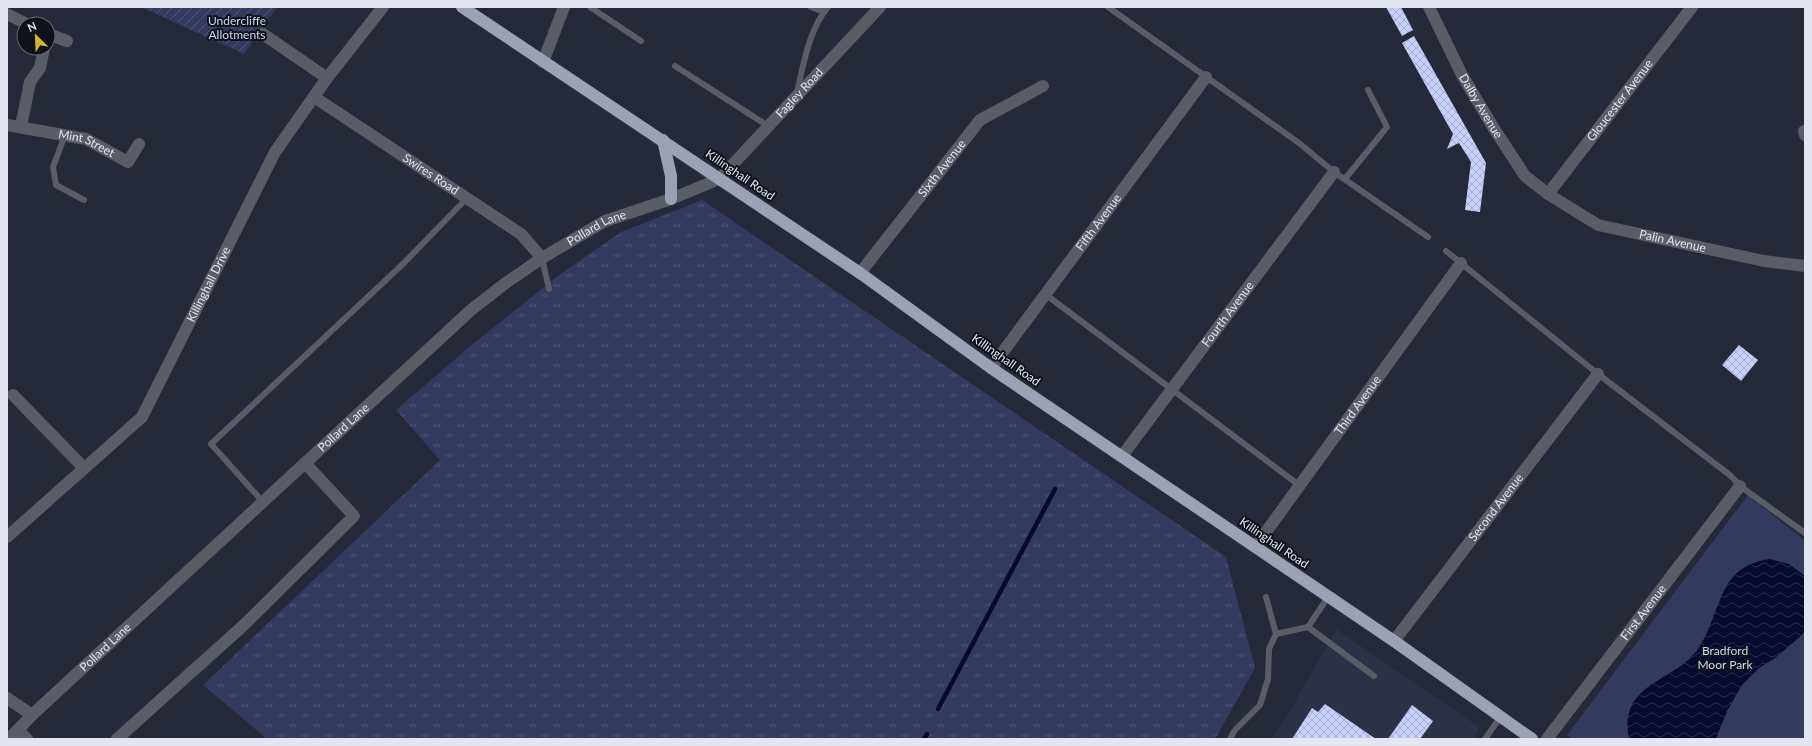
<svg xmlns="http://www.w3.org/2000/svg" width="1812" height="746" font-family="Lato,sans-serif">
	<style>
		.built { fill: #2c3147 }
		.grass { fill: url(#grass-tufts) }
		.park { fill: #323b5f }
		.garden { fill: url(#garden-furrows) }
		.water { fill: url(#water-waves) }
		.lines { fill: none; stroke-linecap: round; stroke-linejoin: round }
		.stream { stroke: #070a2f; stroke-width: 4.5 }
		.building { fill: url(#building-cross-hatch) }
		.lane { stroke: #5a5d65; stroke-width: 6 }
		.street { stroke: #5a5d65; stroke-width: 12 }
		.highway { stroke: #9ca2b6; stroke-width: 12 }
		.labels { text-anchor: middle; stroke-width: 4; stroke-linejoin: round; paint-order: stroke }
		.park-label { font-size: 12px; fill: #ced7f3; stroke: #101219 }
		.street-label { font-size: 12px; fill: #e3e6f1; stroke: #101219 }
	</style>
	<defs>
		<pattern id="grass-tufts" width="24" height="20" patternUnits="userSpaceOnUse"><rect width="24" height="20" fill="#323b5f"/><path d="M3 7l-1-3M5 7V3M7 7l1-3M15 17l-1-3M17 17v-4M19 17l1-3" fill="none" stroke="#505776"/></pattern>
		<pattern id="garden-furrows" width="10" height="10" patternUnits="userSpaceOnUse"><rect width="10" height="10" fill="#323b5f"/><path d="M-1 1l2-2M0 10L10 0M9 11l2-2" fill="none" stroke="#505776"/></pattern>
		<pattern id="water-waves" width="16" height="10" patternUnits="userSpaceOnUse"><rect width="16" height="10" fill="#070a2f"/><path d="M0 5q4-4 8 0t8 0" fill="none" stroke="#2b2e4e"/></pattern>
		<pattern id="building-cross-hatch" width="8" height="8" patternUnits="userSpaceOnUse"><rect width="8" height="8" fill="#c5d1fa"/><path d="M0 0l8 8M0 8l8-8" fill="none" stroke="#a5aece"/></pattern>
	</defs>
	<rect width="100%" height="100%" fill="#252939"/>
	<path class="built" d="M1336 629 1479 727 1474 739H1271L1286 718Z"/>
	<path class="grass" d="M702 200 1226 557 1255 668 1215 739H267L203 685 440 460 396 410 474 343 559 275 621 232Z"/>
	<path class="park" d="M1748 495 1805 541V739H1572L1567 735Z"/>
	<path class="garden" d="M141 7H277L244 54Z"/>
	<path class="water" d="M1770 559 1789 564 1805 576V630L1802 635 1775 658 1759 668 1742 685 1727 711 1716 739H1629C1618 682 1674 683 1698 649 1723 612 1716 566 1770 559Z"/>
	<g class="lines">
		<g class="stream">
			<path d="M938 709 1055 489"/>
			<path d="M924 739 927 734"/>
		</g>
	</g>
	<g class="building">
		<path d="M1386 7H1401L1413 30 1402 36Z"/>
		<path d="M1414 36 1486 163 1480 212 1465 210 1471 162 1459 143 1447 149 1453 134 1402 43Z"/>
		<path d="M1739 345 1758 360 1741 381 1722 365Z"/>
		<path d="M1325 704 1376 739H1292L1312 708 1318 712Z"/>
		<path d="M1412 705 1433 721 1420 739H1388Z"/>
	</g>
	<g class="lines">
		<g class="lane">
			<path d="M590 7 641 41"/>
			<path d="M811 7 824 12"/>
			<path d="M1108 7 1299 143 1334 172 1428 237"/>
			<path d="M675 66 768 126"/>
			<path d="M797 93C803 66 809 29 828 7"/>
			<path d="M65 135 53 167 56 185 84 200"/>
			<path d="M1345 179 1387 127 1368 90"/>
			<path d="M1446 251 1598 374 1731 476 1740 486 1805 533"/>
			<path d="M542 258 549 289"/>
			<path d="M1045 294 1299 485"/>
			<path d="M263 502 211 444 404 263 467 198"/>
			<path d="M1266 597 1276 634 1308 627"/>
			<path d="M1328 597 1308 627 1374 676"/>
			<path d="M1230 739 1235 730 1260 705 1268 679 1269 649 1276 634"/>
			<path d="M1485 739 1501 716"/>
		</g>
		<g class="street">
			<path id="s1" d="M1429 7 1462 75 1493 127 1525 176 1548 194 1598 225 1764 261 1805 266"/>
			<path d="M7 14 27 24"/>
			<path d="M48 34 67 41"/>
			<path d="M263 34 327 78"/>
			<path d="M543 62 564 7"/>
			<path id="s2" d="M314 97 521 234 542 258"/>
			<path id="s3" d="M7 125 86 139 128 162 139 144"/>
			<path d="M21 126 30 82 40 68 44 48"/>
			<path d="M1804 131 1805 135"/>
			<path id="s4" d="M1548 194 1692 7"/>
			<path id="s5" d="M860 273 980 120 1043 86"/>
			<path id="s6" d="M991 368 1206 77"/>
			<path d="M13 395 84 468"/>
			<path id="s7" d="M1122 456 1334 172"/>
			<path id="s8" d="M7 537 142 417 275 152 327 78 383 7"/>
			<path id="s9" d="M1255 547 1461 263"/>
			<path id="s10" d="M1394 641 1598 374"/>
			<path d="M7 698 32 715"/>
			<path d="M18 730 27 739"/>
			<path id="s11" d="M9 739 32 715 471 310 503 285 542 258 605 221 671 199 719 179 880 7"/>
			<path d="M117 739 245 624 354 516 305 463"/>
			<path id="s12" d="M1547 739 1740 486"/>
		</g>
		<g class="highway">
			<path d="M462 7 860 273 991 368 1394 641 1532 739"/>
			<path d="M663 140 671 176V199"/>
		</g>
	</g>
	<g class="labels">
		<g class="park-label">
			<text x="237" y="25">Undercliffe<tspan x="237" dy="14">Allotments</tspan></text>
			<text x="1725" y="655">Bradford<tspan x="1725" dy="14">Moor Park</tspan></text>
		</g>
		<g class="street-label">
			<text dy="4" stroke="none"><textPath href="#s11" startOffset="1031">Fagley Road</textPath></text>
			<text dy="4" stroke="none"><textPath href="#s4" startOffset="118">Gloucester Avenue</textPath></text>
			<text dy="4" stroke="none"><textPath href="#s1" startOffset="112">Dalby Avenue</textPath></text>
			<text dy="4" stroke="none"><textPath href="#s3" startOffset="82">Mint Street</textPath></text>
			<text dy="4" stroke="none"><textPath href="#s5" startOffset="133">Sixth Avenue</textPath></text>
			<text dy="4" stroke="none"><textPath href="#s2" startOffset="140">Swires Road</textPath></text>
			<text transform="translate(740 175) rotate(34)" y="4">Killinghall Road</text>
			<text dy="4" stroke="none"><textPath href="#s6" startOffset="181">Fifth Avenue</textPath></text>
			<text dy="4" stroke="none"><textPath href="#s11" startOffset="781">Pollard Lane</textPath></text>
			<text dy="4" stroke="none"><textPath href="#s1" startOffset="359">Palin Avenue</textPath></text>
			<text dy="4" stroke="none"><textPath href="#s8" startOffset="329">Killinghall Drive</textPath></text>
			<text dy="4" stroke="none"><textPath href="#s7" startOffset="177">Fourth Avenue</textPath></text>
			<text transform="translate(1006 360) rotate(35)" y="4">Killinghall Road</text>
			<text dy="4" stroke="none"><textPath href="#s9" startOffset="175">Third Avenue</textPath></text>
			<text dy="4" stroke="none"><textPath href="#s11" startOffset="457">Pollard Lane</textPath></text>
			<text dy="4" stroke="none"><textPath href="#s10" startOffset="168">Second Avenue</textPath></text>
			<text transform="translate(1274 543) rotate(34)" y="4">Killinghall Road</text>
			<text dy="4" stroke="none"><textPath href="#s12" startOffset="159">First Avenue</textPath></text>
			<text dy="4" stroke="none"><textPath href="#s11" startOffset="133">Pollard Lane</textPath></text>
		</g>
	</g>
	<rect width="1812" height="746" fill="none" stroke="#e3e6f1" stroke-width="16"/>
	<g transform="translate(36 36) rotate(336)"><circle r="19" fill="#101219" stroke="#64676f"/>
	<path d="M0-3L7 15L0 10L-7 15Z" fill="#d8b434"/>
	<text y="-6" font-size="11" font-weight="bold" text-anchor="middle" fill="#e3e6f1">N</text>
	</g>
</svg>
